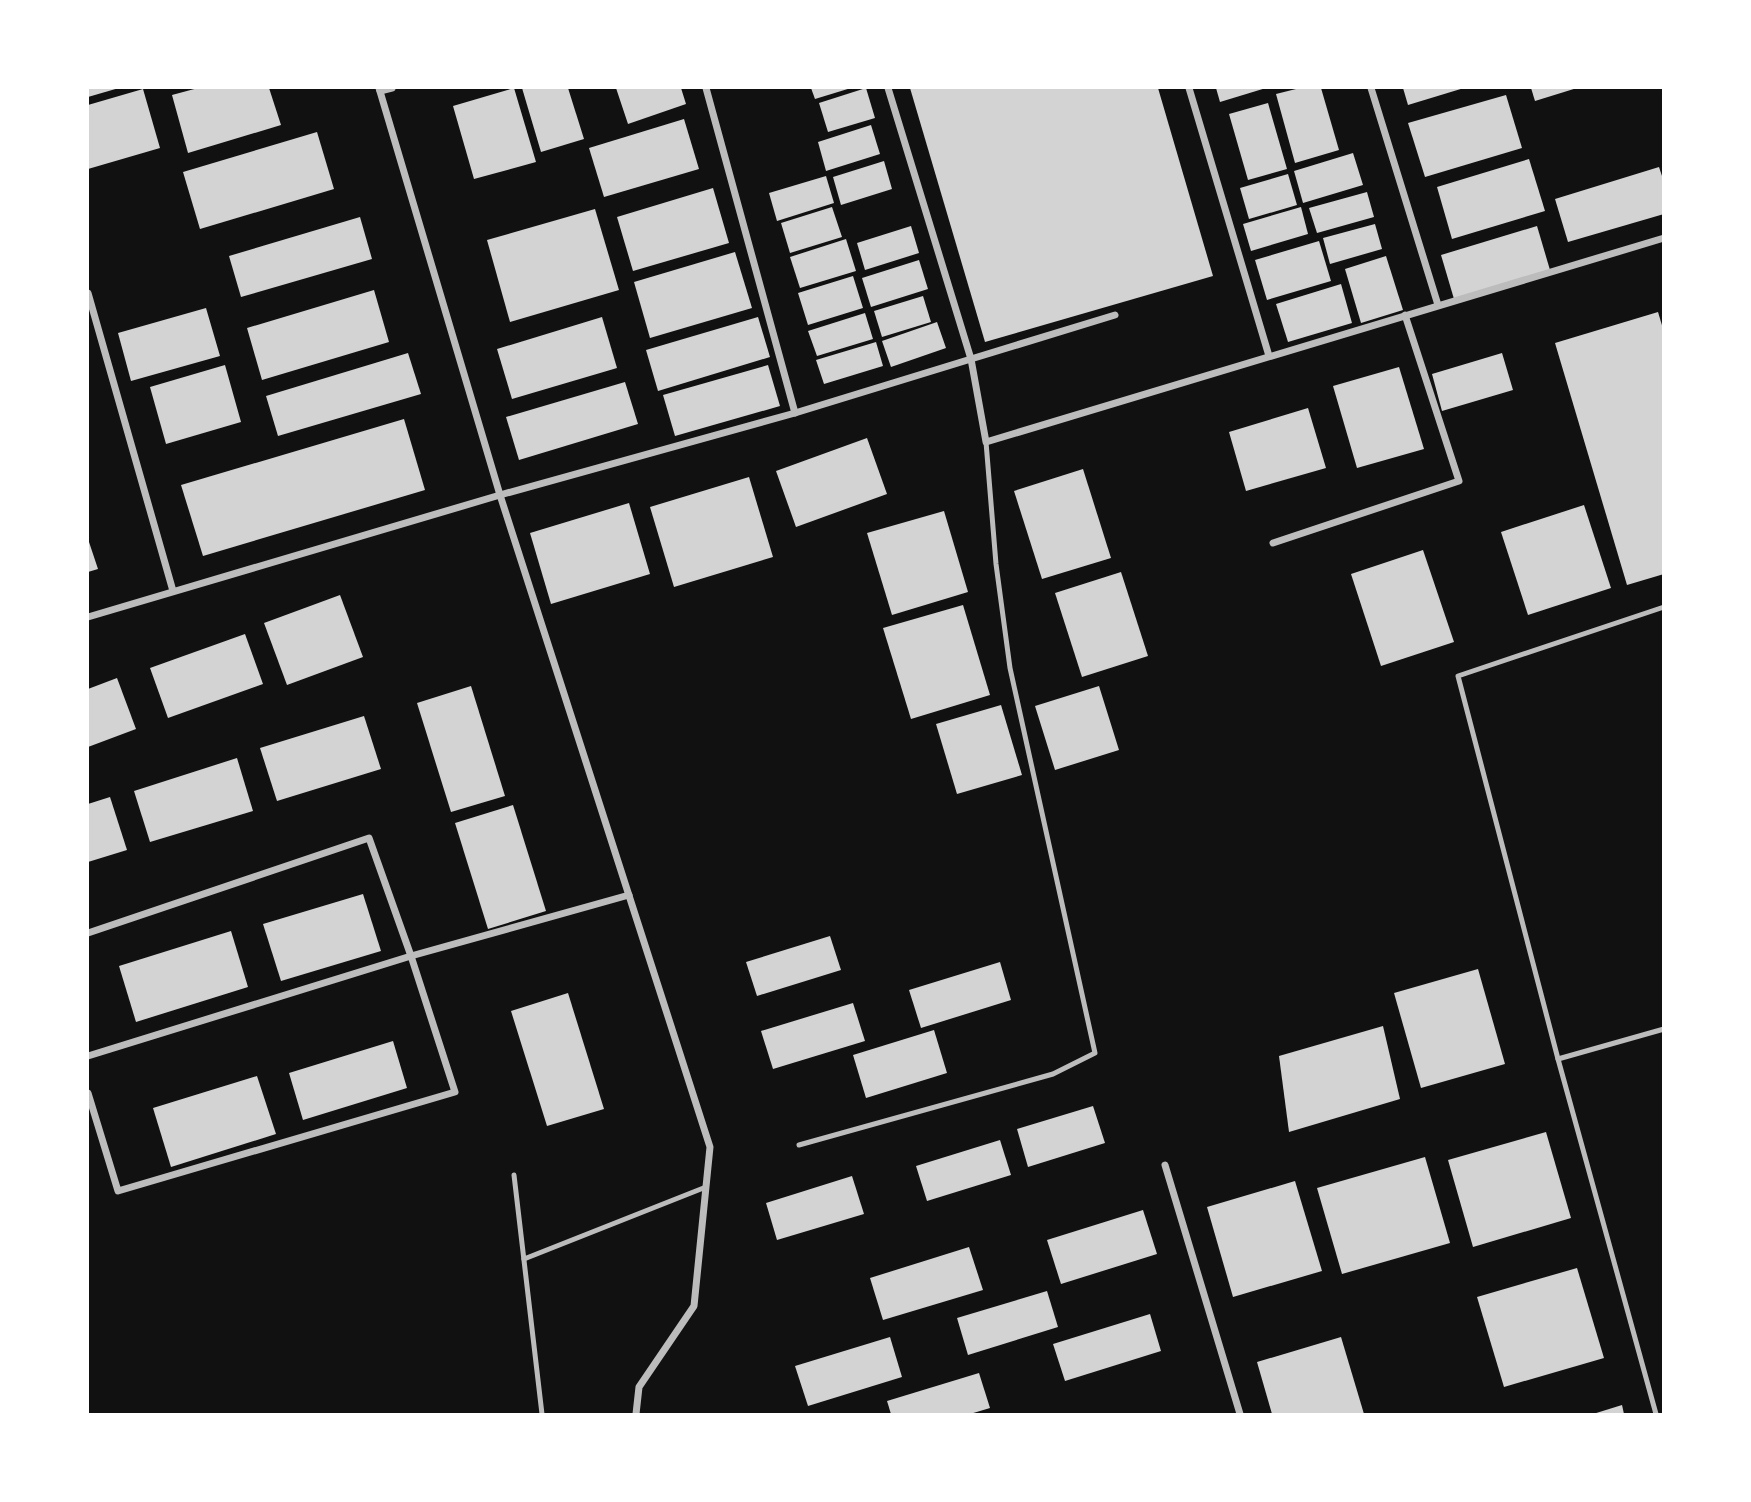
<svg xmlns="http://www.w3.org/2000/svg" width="1751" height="1502" font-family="Figtree,sans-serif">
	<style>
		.building { fill: #d3d3d3 }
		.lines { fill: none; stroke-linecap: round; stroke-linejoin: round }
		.service { stroke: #bcbcbc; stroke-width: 5 }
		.minor { stroke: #bcbcbc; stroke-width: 7 }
	</style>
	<rect width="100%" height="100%" fill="#111"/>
	<g class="building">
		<path d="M88 88H119L88 97Z"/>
		<path d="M198 88H269L281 125 188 153 172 95Z"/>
		<path d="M514 88 536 162 474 179 453 106Z"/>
		<path d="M522 88H568L584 139 541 152Z"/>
		<path d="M616 88H681L686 104 628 124Z"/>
		<path d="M811 88H851L815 99Z"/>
		<path d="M866 88 875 118 828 132 819 103Z"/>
		<path d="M910 88H1158L1213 276 985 342Z"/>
		<path d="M1216 88H1266L1220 102Z"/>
		<path d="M1300 88H1321L1339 150 1295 163 1276 94Z"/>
		<path d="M1403 88H1464L1408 105Z"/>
		<path d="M1531 88H1577L1535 101Z"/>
		<path d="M143 89 160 148 88 169V105Z"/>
		<path d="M1506 95 1522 148 1425 177 1408 123Z"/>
		<path d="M1268 103 1287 169 1248 180 1229 114Z"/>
		<path d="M684 119 699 169 604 197 589 148Z"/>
		<path d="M871 125 880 154 826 171 818 142Z"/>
		<path d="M317 132 334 189 200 229 183 172Z"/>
		<path d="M1353 153 1363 185 1303 203 1294 171Z"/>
		<path d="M1529 159 1545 211 1452 239 1437 187Z"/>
		<path d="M884 161 892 189 841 205 833 177Z"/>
		<path d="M1659 167 1664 182V214L1568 242 1555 199Z"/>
		<path d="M1288 174 1297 205 1249 219 1240 188Z"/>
		<path d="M826 176 834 203 777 221 769 193Z"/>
		<path d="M713 188 729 243 633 271 617 217Z"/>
		<path d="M1367 192 1374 217 1317 233 1309 208Z"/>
		<path d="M832 207 842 237 790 253 781 223Z"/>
		<path d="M1301 207 1308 234 1251 251 1243 224Z"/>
		<path d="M595 209 619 290 510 322 487 240Z"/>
		<path d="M360 217 372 259 241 297 229 256Z"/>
		<path d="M1375 224 1382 249 1330 264 1323 238Z"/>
		<path d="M911 226 919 253 865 270 857 243Z"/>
		<path d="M1537 226 1550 270 1454 299 1441 255Z"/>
		<path d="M846 239 856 271 800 288 790 257Z"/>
		<path d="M1319 241 1331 281 1267 300 1255 260Z"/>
		<path d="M735 252 752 308 650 338 634 282Z"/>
		<path d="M1386 256 1403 310 1361 323 1345 269Z"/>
		<path d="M919 260 928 289 871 307 862 278Z"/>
		<path d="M853 276 863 308 808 325 798 293Z"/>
		<path d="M1341 284 1352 323 1288 342 1276 304Z"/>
		<path d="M374 290 389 342 262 380 247 328Z"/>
		<path d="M923 296 931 322 882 337 874 311Z"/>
		<path d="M206 308 220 356 131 381 118 333Z"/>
		<path d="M1658 312 1664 332V574L1627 585 1555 343Z"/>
		<path d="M865 313 873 339 817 356 808 331Z"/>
		<path d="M602 317 617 368 512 399 497 349Z"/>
		<path d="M758 317 770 357 658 391 646 350Z"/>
		<path d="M937 322 946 348 891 367 882 341Z"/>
		<path d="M876 342 883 366 824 384 816 360Z"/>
		<path d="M408 353 421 394 278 436 266 396Z"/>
		<path d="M1502 353 1513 390 1442 411 1432 374Z"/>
		<path d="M225 365 241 422 166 444 150 387Z"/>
		<path d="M768 365 780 406 675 436 663 395Z"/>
		<path d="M1399 367 1424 449 1357 468 1333 386Z"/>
		<path d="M625 382 638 424 519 460 506 417Z"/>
		<path d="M1308 408 1326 468 1246 491 1229 432Z"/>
		<path d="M404 419 425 490 203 556 181 485Z"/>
		<path d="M867 438 887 494 796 527 776 471Z"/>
		<path d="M1083 469 1111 558 1042 579 1014 491Z"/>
		<path d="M749 477 773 557 674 587 650 507Z"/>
		<path d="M629 503 650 574 551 604 530 533Z"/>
		<path d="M1584 505 1611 588 1528 615 1501 532Z"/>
		<path d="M944 511 968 592 892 615 867 533Z"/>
		<path d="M88 539 98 569 88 572Z"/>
		<path d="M1423 550 1454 642 1381 666 1351 574Z"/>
		<path d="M1121 572 1148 656 1082 677 1055 593Z"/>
		<path d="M340 595 363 657 287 685 264 623Z"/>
		<path d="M963 605 990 695 911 719 883 628Z"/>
		<path d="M245 634 263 684 168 718 150 668Z"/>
		<path d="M117 678 136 729 88 747V689Z"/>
		<path d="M471 686 505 796 451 812 417 703Z"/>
		<path d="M1099 686 1119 750 1055 770 1035 706Z"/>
		<path d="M1001 705 1022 775 957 794 936 724Z"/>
		<path d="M364 716 381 769 277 801 260 748Z"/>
		<path d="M237 758 253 811 150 842 134 791Z"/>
		<path d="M110 797 127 850 88 862V804Z"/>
		<path d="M513 805 546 911 488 929 455 823Z"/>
		<path d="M363 894 381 951 281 981 263 924Z"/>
		<path d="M231 931 248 987 136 1022 119 966Z"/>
		<path d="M830 936 841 970 757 996 746 962Z"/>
		<path d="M1000 962 1011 1000 921 1028 909 990Z"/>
		<path d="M1478 969 1505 1064 1421 1088 1394 993Z"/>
		<path d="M568 993 604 1109 547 1126 511 1011Z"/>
		<path d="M853 1003 865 1041 773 1069 761 1031Z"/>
		<path d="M1383 1026 1400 1099 1289 1132 1279 1056Z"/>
		<path d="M934 1030 947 1073 866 1098 853 1055Z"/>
		<path d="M393 1041 407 1088 303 1120 289 1073Z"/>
		<path d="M257 1076 276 1134 171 1167 153 1108Z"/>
		<path d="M1093 1106 1105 1143 1028 1167 1017 1129Z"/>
		<path d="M1546 1132 1571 1218 1473 1247 1448 1160Z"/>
		<path d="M1000 1140 1011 1175 927 1201 916 1166Z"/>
		<path d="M1425 1157 1450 1243 1342 1274 1317 1188Z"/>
		<path d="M852 1176 864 1214 777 1240 766 1203Z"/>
		<path d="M1295 1181 1322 1271 1233 1297 1207 1207Z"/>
		<path d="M1143 1210 1157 1254 1061 1284 1047 1240Z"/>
		<path d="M969 1247 983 1290 883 1320 870 1278Z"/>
		<path d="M1577 1268 1604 1358 1504 1387 1477 1297Z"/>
		<path d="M1047 1291 1058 1327 968 1355 957 1318Z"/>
		<path d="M1150 1314 1161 1351 1065 1381 1053 1344Z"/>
		<path d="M890 1337 902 1377 808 1406 795 1366Z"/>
		<path d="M1341 1337 1364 1414H1272L1257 1362Z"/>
		<path d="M979 1373 990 1408 970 1414H891L887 1401Z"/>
		<path d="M1622 1405 1624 1414H1593Z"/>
	</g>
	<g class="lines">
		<g class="service">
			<path d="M1558 1059 1664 1029"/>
			<path d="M799 1145 1053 1074 1095 1053 1010 668 996 564 986 442"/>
			<path d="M514 1175 542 1414"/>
			<path d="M524 1259 706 1187"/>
			<path d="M1656 1414 1558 1059 1458 676 1664 607"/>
		</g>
		<g class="minor">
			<path d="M379 88 500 495 710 1147 694 1306 639 1387 636 1414"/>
			<path d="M706 88 795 413"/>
			<path d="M888 88 971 359 1115 315"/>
			<path d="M1189 88 1269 356"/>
			<path d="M1371 88 1438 305"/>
			<path d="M380 91 392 88"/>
			<path d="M88 293 173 591"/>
			<path d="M1273 543 1459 481 1405 315"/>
			<path d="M88 617 500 495 795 413 971 359 986 442 1664 238"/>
			<path d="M88 933 369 838 411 956 455 1092 118 1191 88 1093"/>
			<path d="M88 1056 411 956 629 895"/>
			<path d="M1165 1165 1240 1414"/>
		</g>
	</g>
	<rect width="1751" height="1502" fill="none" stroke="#ffffff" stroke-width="178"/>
</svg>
